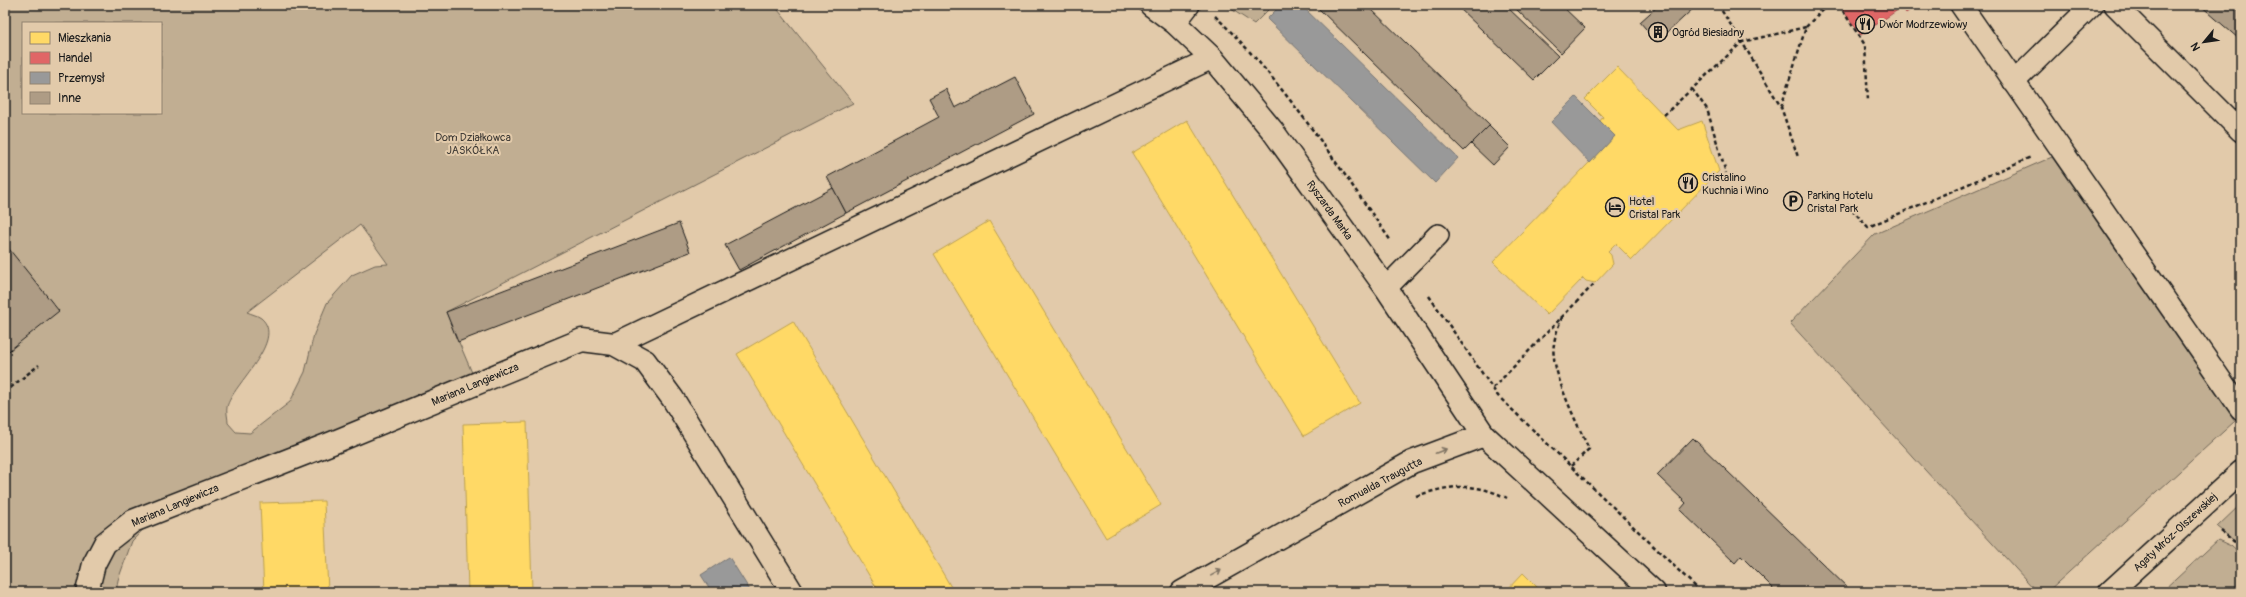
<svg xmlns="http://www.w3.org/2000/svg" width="2246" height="597" font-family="Pangolin,sans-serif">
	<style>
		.green { fill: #c1ae92; stroke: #6e6557; fill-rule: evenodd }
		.homes { fill: #ffd966; stroke: #bba050 }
		.shops { fill: #e06666; stroke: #a55050 }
		.industry { fill: #999; stroke: #747474 }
		.building { fill: #ae9c85; stroke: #1c1c1c }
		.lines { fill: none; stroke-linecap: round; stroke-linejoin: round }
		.service-casing { stroke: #1c1c1c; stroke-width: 24 }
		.minor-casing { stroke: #1c1c1c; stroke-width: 25 }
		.path { stroke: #1c1c1c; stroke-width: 2.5; stroke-dasharray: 4 3; stroke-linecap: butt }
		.service { stroke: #e2caaa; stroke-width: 21 }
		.minor { stroke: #e2caaa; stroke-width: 22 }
		.oneway { stroke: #7f7363 }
		.labels { text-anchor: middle; stroke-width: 4; stroke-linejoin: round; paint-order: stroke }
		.poi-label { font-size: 11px; fill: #1c1c1c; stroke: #e2caaa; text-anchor: start }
		.park-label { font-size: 11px; fill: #3d3934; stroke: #e2caaa }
		.street-label { font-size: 11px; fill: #1c1c1c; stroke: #e2caaa }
	</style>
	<rect width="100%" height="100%" fill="#e2caaa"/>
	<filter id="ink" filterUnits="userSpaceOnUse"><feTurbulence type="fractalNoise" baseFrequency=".025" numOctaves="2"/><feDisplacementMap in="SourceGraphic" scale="8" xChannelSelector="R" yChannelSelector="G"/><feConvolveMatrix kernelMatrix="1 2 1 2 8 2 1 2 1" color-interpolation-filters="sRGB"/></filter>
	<g filter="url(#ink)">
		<g class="green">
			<path d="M5 5H774L853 103 446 312 476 382 165 507 132 541 118 580 116 592H5ZM23 23H161V113H23ZM360 225 388 264 375 265 352 275 327 303 314 334 305 372 290 402 250 433 236 432 228 423C228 418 226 412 227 407 232 385 287 340 261 318 257 315 251 314 247 312Z"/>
			<path d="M1225 5H1273L1254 24Z"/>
			<path d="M2052 157 2235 421 2047 592H2037L1790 323 1875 234Z"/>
			<path d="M2241 504V546L2217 527Z"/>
			<path d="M2218 540 2231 546 2241 555V592H2162Z"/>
		</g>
		<g class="homes">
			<path d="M1617 67 1678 130 1702 121 1719 171 1632 260 1616 244 1608 252 1611 255 1613 264 1595 283 1586 281 1583 278 1547 315 1493 262 1615 136 1600 121 1603 117 1585 99Z"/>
			<path d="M1187 120 1360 403 1304 436 1132 153Z"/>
			<path d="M989 221 1161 505 1106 538 934 254Z"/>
			<path d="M793 321 954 592H879L737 354Z"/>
			<path d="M527 422 532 590 468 591 463 424Z"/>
			<path d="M324 501 328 592H264L260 503Z"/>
			<path d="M1523 573 1542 592H1505Z"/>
		</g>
		<path class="shops" d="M1839 5H1917L1906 13 1902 7 1861 35Z"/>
		<g class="industry">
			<path d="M1281 5H1301L1458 158 1435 183 1267 19Z"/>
			<path d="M1576 97 1615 136 1590 163 1551 122Z"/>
			<path d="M729 557 751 592H712L701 575Z"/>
		</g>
		<g class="building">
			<path d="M1315 5H1367L1490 125 1464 151Z"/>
			<path d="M1456 5H1505L1558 56 1534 80Z"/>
			<path d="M1512 5H1561L1585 28 1561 53Z"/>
			<path d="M1659 5H1697L1657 42 1640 22Z"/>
			<path d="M2200 5H2241V41L2239 39Z"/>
			<path d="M1015 77 1034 114 846 213 827 177 939 117 929 98 946 89 955 108Z"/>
			<path d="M1489 126 1510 147 1493 165 1471 144Z"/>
			<path d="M833 188 846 213 739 270 725 245Z"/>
			<path d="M679 223 690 252 458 342 446 312Z"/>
			<path d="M5 244 59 311 5 354Z"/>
			<path d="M1693 438 1852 592H1770L1773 588 1741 556 1735 563 1680 510 1686 503 1657 475Z"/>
		</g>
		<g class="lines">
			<g class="service-casing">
				<g id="service">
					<path d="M1961 5 2241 409"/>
					<path d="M2115 5 2241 131"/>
					<path d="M1175 23 1189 5"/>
					<path d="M2014 82 2092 5"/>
					<path d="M1386 288 1438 235"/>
					<path d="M614 344 1212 58"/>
				</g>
			</g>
			<g class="minor-casing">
				<g id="minor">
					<path d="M1151 5 1175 23 1212 58 1272 130 1386 288 1484 435 1654 592"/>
					<path d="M87 592 94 564 105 543 133 521 332 443 582 340 614 344 645 361 673 399 792 592"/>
					<path d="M1182 592 1412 462 1484 435"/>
					<path d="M2110 592 2241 472"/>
				</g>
			</g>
			<g class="path">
				<path d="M1839 5 1865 45 1868 101"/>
				<path d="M1215 16C1284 82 1336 163 1391 241"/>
				<path d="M1806 27 1827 5"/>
				<path d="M1692 89 1707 109 1726 173"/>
				<path d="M1781 107 1806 27 1742 42 1781 107 1798 157"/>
				<path d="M1664 115 1742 42 1718 5"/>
				<path d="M1847 204 1868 227 2031 157"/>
				<path d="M1429 296 1498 396 1701 592"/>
				<path d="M1562 317C1559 325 1555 335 1554 344 1549 368 1578 426 1589 449L1571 466"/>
				<path d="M1493 388 1595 283"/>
				<path d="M5 392 39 365"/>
				<path d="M1416 496C1450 485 1474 482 1507 498"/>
				<path d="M2221 531 2241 547"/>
			</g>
			<use href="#service" class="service"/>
			<use href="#minor" class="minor"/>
		</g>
		<defs><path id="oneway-shaft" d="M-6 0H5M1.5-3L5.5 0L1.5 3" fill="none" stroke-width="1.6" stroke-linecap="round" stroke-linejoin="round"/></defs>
		<g class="oneway">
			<use href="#oneway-shaft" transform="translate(1441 451) rotate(-21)"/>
			<use href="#oneway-shaft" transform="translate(1216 573) rotate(-29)"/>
		</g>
	</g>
	<defs>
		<g id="restaurant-ring" transform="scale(1)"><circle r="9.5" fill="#e2caaa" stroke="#1c1c1c" stroke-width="1.5"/><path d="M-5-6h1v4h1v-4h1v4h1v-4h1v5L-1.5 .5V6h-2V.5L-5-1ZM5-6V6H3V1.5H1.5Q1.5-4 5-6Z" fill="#1c1c1c"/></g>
		<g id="building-ring" transform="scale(1)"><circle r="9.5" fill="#e2caaa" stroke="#1c1c1c" stroke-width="1.5"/><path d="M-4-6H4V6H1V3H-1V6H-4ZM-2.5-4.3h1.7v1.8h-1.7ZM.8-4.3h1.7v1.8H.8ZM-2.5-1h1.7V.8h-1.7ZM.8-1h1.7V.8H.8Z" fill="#1c1c1c"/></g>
		<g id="parking-ring" transform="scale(1)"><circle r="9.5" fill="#e2caaa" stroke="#1c1c1c" stroke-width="1.5"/><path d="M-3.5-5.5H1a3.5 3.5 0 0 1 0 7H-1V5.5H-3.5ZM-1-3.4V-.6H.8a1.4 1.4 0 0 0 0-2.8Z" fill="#1c1c1c"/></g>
		<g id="hotel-ring" transform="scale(1)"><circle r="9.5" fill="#e2caaa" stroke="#1c1c1c" stroke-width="1.5"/><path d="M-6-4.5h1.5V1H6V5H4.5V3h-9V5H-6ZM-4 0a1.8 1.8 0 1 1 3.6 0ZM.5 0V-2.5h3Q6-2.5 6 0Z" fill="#1c1c1c"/></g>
	</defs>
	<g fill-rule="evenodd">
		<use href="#restaurant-ring" x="1865" y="24"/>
		<use href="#building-ring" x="1658" y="32"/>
		<use href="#restaurant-ring" x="1688" y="183"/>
		<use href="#parking-ring" x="1793" y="201"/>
		<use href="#hotel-ring" x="1615" y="207"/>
	</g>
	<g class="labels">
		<g class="poi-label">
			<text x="1879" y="28">Dwór Modrzewiowy</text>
			<text x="1672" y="36">Ogród Biesiadny</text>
			<text x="1702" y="181">Cristalino<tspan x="1702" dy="13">Kuchnia i Wino</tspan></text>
			<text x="1807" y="199">Parking Hotelu<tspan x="1807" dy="13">Cristal Park</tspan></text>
			<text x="1629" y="205">Hotel<tspan x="1629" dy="13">Cristal Park</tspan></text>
		</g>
		<g class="park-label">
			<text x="473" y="141">Dom Działkowca<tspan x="473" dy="13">JASKÓŁKA</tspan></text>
		</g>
		<g class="street-label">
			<text transform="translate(1330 210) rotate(54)" y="4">Ryszarda Marka</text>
			<text transform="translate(475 384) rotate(-23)" y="4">Mariana Langiewicza</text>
			<text transform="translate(1380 482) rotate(-28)" y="4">Romualda Traugutta</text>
			<text transform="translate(175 505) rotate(-23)" y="4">Mariana Langiewicza</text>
			<text transform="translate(2175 532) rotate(-43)" y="4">Agaty Mróz-Olszewskiej</text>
		</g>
	</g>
	<rect width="2246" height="597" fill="none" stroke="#e2caaa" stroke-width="20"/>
	<rect x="10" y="10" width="2226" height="577" fill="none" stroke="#1c1c1c" stroke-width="1.5" filter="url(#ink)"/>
	<rect x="22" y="22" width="140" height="92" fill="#e2caaa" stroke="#938471"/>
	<rect x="30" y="32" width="20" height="12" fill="#ffd966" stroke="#938471"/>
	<text x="58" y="42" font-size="12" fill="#1c1c1c">Mieszkania</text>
	<rect x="30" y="52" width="20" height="12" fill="#e06666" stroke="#938471"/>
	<text x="58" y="62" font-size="12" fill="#1c1c1c">Handel</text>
	<rect x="30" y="72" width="20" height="12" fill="#999999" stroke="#938471"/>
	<text x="58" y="82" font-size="12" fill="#1c1c1c">Przemysł</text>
	<rect x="30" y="92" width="20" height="12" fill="#ae9c85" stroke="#938471"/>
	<text x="58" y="102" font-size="12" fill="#1c1c1c">Inne</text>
	<g transform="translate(2204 42) rotate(241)" stroke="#e2caaa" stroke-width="3" paint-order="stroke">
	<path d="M0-3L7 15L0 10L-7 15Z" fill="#1c1c1c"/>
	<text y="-6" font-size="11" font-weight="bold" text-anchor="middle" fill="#1c1c1c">N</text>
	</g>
</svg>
